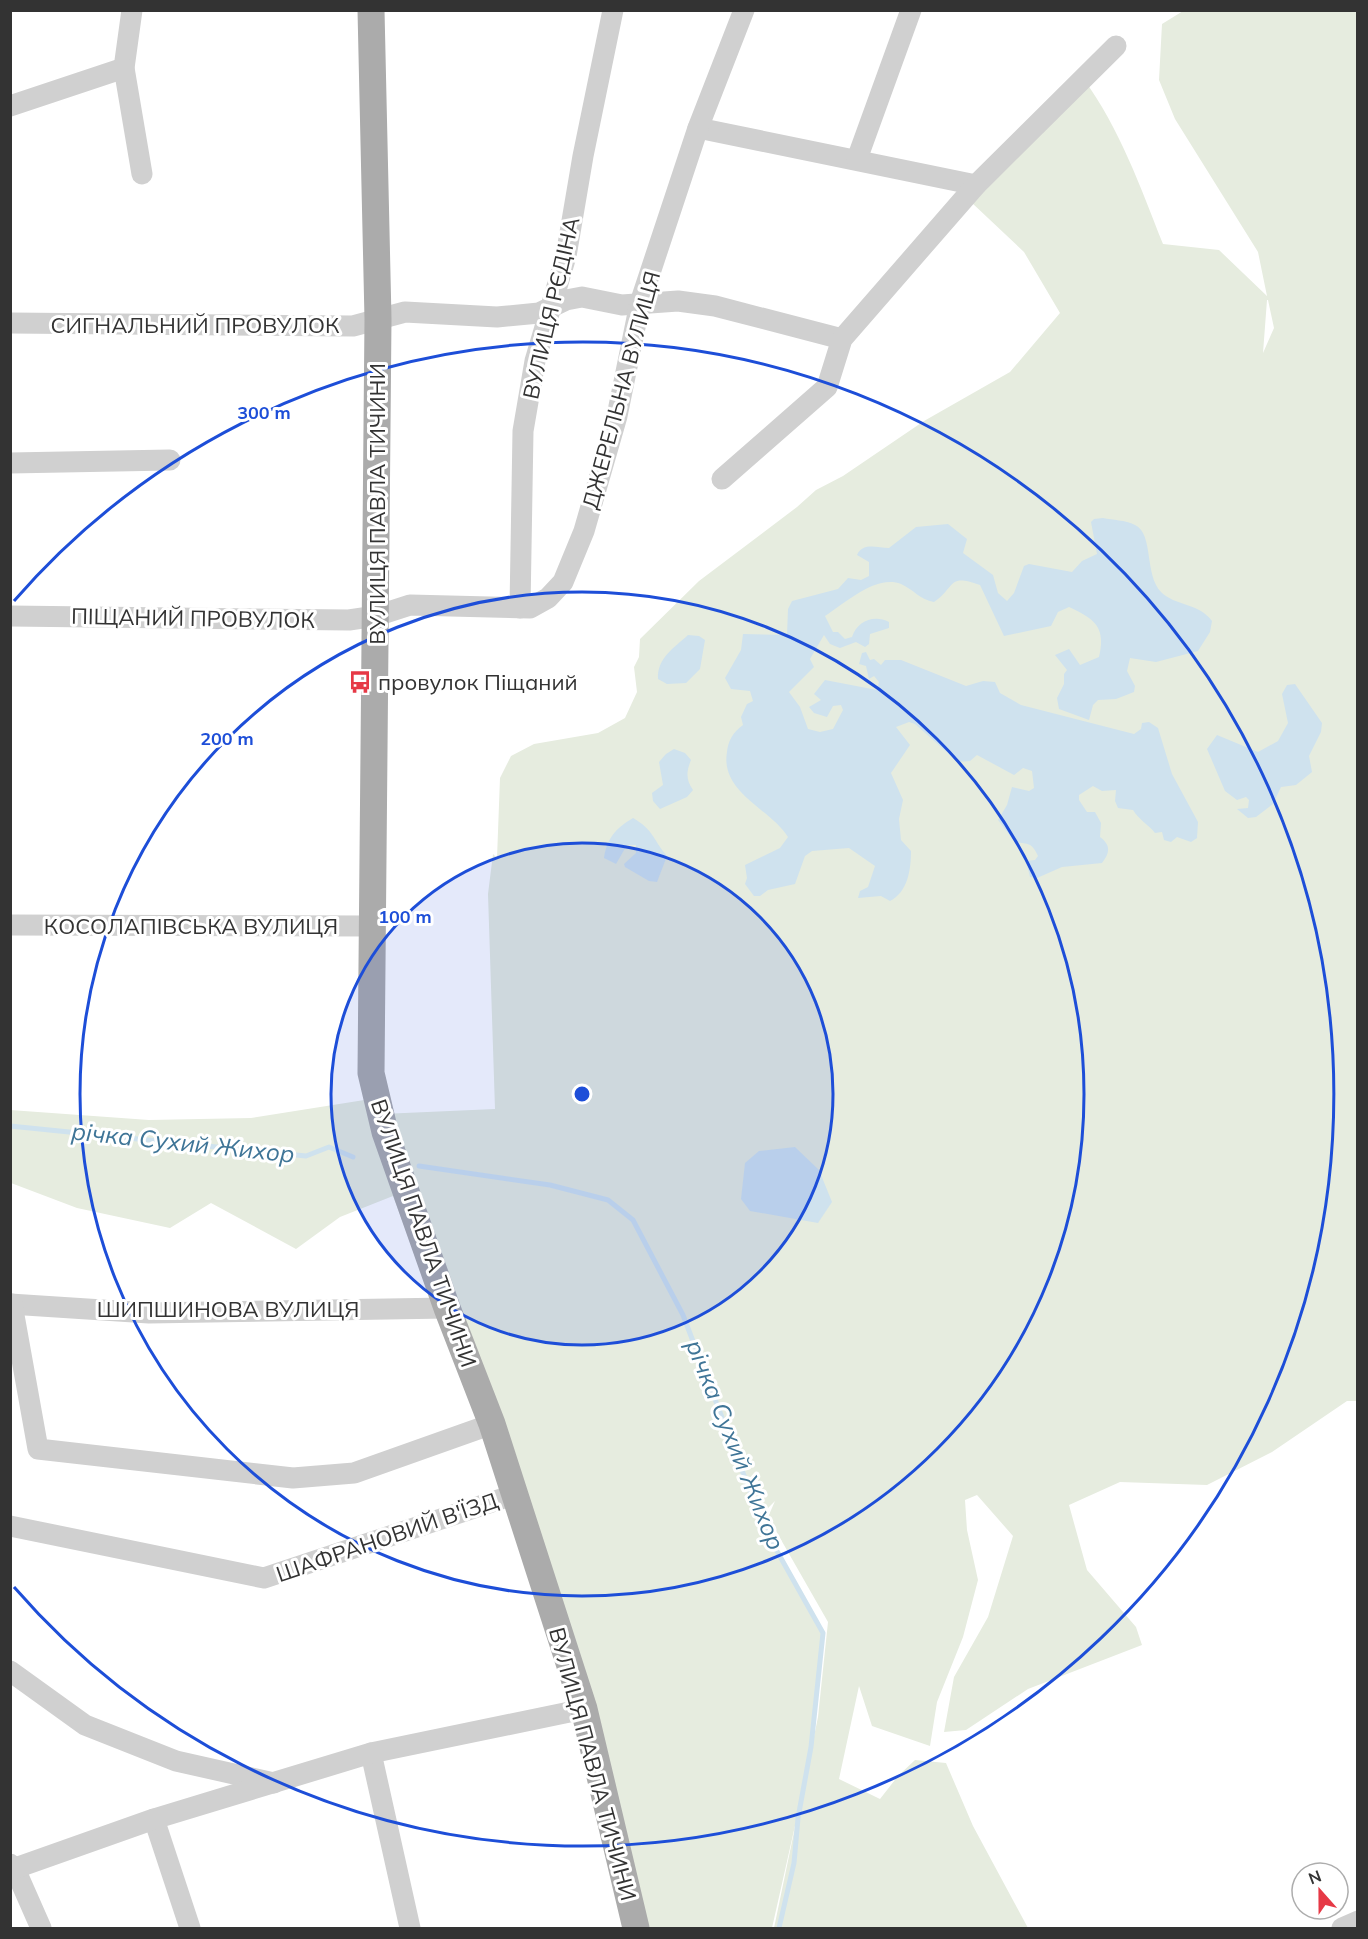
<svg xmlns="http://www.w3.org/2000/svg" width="1368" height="1939" font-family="Mulish,sans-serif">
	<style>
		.green { fill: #e6ecdf; fill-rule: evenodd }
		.water { fill: #cfe2ee }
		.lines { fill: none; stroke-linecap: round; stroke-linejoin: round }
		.stream { stroke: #cfe2ee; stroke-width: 5 }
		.minor { stroke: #d0d0d0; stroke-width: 21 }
		.major { stroke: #ababab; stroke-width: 27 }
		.ring { fill: none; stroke: #1d4ed8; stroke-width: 3 }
		.labels { text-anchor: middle; stroke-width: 6; stroke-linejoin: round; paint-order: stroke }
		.street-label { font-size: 22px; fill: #333; stroke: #fff }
		.poi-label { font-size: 22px; fill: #333; stroke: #fff; text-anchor: start }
		.water-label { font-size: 24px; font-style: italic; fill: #3f7597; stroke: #fff }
		.centre { fill: #1d4ed8; stroke: #fff; stroke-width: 3 }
		.ring-label { font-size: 18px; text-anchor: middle; font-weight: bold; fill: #1d4ed8; stroke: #fff; stroke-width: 6; stroke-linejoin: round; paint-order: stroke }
	</style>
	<rect width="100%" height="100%" fill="#fff"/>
	<path class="green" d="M1183 11H1357V1401H1347L1272 1452 1207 1485 1120 1482 1069 1505 1087 1570 1136 1627 1142 1645 1028 1689 966 1730 944 1732 954 1677 988 1617 1013 1536 977 1495 965 1500 967 1530 978 1580 963 1637 937 1702 930 1746 872 1726 859 1686 839 1779 880 1799 898 1776 915 1760 946 1763 973 1826 1028 1928H774L799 1808 772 1928H636L584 1709 393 1196 340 1217 296 1249 211 1203 170 1228 77 1208 11 1183 10 1110 149 1120 251 1118 377 1098 382 1114 495 1109 488 894 493 854 497 858 500 778 511 756 534 744 598 733 625 718 637 692 634 667 639 657 640 639 699 581 797 507 816 490 843 476 924 421 1010 372 1060 313 1024 252 971 202 1083 78C1120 129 1140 186 1163 244L1219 250 1267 296 1258 252 1175 119 1159 80 1162 24ZM1268 300 1274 328 1263 353 1267 300ZM775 1501 768 1517 828 1622 818 1717 807 1771 823 1633 759 1517Z"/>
	<g class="water">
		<path d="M1103 518C1113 520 1125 520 1135 525 1154 534 1144 574 1161 592 1175 606 1199 603 1212 621L1210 632 1198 651 1156 662 1130 658 1127 671 1135 686 1134 692 1116 699 1098 700 1093 705 1089 720 1059 709 1057 698 1064 684V674L1067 670 1055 655 1069 649 1080 665 1099 657C1106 627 1095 619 1069 607L1058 612 1051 626 1004 636 980 585C947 573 956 587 934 602 920 600 913 589 901 584 876 574 844 604 825 616L833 632H838L845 639 852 637C857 621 874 614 889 622V628L870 634 869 644 865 647 856 642 840 648 830 644 824 635 810 659 814 667 789 692 800 707 808 729 820 732 833 729 843 710 841 705 833 706 827 717 814 713 809 707 821 700 814 694 825 680 877 690 879 682 874 676 869 679 866 666 859 664 862 653 866 652 870 660 874 659 881 665 885 660H901L966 686 983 681 995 682 1000 693 1021 705 1134 734 1141 729 1142 723 1149 722 1158 728 1172 774 1198 822 1197 838 1191 842 1177 837 1171 842 1164 840 1162 832 1155 833C1148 824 1139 820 1133 810L1118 808 1115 801 1116 790 1102 791 1093 786 1079 795V800L1087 812H1095L1101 823 1100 837C1111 845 1110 853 1102 863L1062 867 1037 878 1030 877 1026 861 1035 860 1038 856C1032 842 1028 844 1015 842L998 820 1007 805 1012 787 1029 791 1034 788 1032 771 1023 768 1014 775 977 755 970 761 958 762 915 724 909 722 896 727 910 745 891 773 903 800 899 819 901 840 911 851C911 869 908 892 890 901L881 896 858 898 860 891 868 887 875 866 849 848 812 851 805 856 795 884 768 890 760 896H754L745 884 747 878 745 865 780 848 788 837C771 809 720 793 727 752 728 741 733 732 743 725L741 717 747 704 753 701 750 691 731 689 725 678 741 650 743 634 787 635 788 609 792 601 838 589 848 578 861 580 869 576V562L857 555C863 542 877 548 889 548L916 527 948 524 967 539 963 553 993 575 998 593 1007 601 1014 593 1024 566 1029 564 1072 572 1082 561 1097 554 1091 522 1094 519Z"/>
		<path d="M688 635 699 636 705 640 700 669 686 683 667 684 658 679C657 658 674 648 688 635Z"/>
		<path d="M1295 684 1322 723 1321 732 1309 756 1312 772 1296 785 1281 787 1273 804 1256 817 1248 818 1237 809 1248 808 1249 800 1246 797 1237 800 1225 791 1207 749 1217 735 1258 752 1278 741 1288 723 1282 694 1287 685Z"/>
		<path d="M674 749 685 753 691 760C686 772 686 780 693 790L687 797 660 809 653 801 652 793 663 785 659 762 666 754Z"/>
		<path d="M633 818C654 830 653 840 667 856L657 882 649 881 625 867 624 864 636 853V845H627L616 864 604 858C607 838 616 828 633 818Z"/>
		<path d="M795 1147 819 1170 832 1202 818 1223 750 1211 741 1199 745 1163 759 1151Z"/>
	</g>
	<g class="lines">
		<g class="stream">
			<path d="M10 1126 306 1156 329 1147 353 1157"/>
			<path d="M419 1166 550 1185 608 1200 633 1220 683 1315 764 1528 823 1633 811 1747 798 1818 794 1863 779 1928"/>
		</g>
		<g class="minor">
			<path d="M132 10 124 68 142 174"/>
			<path d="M10 106 124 68"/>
			<path d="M698 128 976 185"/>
			<path d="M857 159 911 10"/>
			<path d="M10 323 353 326 405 312 497 317 539 313 566 300 582 297 622 305 678 301 715 306 842 339"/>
			<path d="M10 463 170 460"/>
			<path d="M722 479 827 387 842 339 976 185 1116 46"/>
			<path d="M520 608 523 431 535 361 566 256 583 156 613 10"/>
			<path d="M10 616 349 620 376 616 410 605 530 608 548 598 563 582 584 531 617 416 640 303 698 128 744 10"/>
			<path d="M10 925 372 926"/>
			<path d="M10 1304 149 1313 447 1308"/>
			<path d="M12 1304 38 1449 293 1478 354 1473 492 1424"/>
			<path d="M10 1526 264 1578 516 1494"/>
			<path d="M10 1671 85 1725 176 1761 274 1783"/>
			<path d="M371 1753 410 1928"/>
			<path d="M154 1819 190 1928"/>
			<path d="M10 1864 15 1869 41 1928"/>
			<path d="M10 1870 154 1819 371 1753 584 1709"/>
			<path d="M1342 1928 1358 1921"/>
		</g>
		<path class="major" d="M371 10 378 319 371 1073 385 1132 447 1308 492 1424 584 1709 636 1928"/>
	</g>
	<circle cx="582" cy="1094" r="251" fill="#1d4ed8" fill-opacity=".12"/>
	<g class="ring">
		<circle cx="582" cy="1094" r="251"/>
		<circle cx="582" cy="1094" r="502"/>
		<path d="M14 601A752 752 0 1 1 14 1587"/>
	</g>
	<defs>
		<g id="bus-bare" transform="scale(1.8)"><path d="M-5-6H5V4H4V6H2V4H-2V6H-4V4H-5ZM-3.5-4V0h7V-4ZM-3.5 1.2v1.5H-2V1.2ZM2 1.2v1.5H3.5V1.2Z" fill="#e63946" stroke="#fff" stroke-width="2.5" paint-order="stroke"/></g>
	</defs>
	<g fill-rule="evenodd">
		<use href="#bus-bare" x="360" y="682"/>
	</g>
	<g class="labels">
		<g class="street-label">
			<text transform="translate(551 308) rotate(-77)" y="8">ВУЛИЦЯ РЄДІНА</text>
			<text x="195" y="333">СИГНАЛЬНИЙ ПРОВУЛОК</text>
			<text transform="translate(621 390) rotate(-75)" y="8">ДЖЕРЕЛЬНА ВУЛИЦЯ</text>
			<text transform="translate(377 504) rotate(-90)" y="8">ВУЛИЦЯ ПАВЛА ТИЧИНИ</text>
			<text transform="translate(193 618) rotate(1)" y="8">ПІЩАНИЙ ПРОВУЛОК</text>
			<text x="191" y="934">КОСОЛАПІВСЬКА ВУЛИЦЯ</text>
			<text transform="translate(424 1233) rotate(71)" y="8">ВУЛИЦЯ ПАВЛА ТИЧИНИ</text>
			<text x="228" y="1317">ШИПШИНОВА ВУЛИЦЯ</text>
			<text transform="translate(387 1537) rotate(-19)" y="8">ШАФРАНОВИЙ В'ЇЗД</text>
			<text transform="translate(593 1764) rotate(75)" y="8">ВУЛИЦЯ ПАВЛА ТИЧИНИ</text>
		</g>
		<g class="poi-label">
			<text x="378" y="690">провулок Піщаний</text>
		</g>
		<g class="water-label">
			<text transform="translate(183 1143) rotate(6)" y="8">річка Сухий Жихор</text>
			<text transform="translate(735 1445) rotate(68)" y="8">річка Сухий Жихор</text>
		</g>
	</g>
	<circle cx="582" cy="1094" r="9" class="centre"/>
	<g class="ring-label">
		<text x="264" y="419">300 m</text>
		<text x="227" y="745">200 m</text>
		<text x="405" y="923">100 m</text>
	</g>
	<rect width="1368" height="1939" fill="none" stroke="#333333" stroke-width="24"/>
	<g transform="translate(1320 1891) rotate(339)"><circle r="28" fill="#ffffff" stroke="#adadad" stroke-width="1.5"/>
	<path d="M0-4.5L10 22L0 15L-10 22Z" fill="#e63946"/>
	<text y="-9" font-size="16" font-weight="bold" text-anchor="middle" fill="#333333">N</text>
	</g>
</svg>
